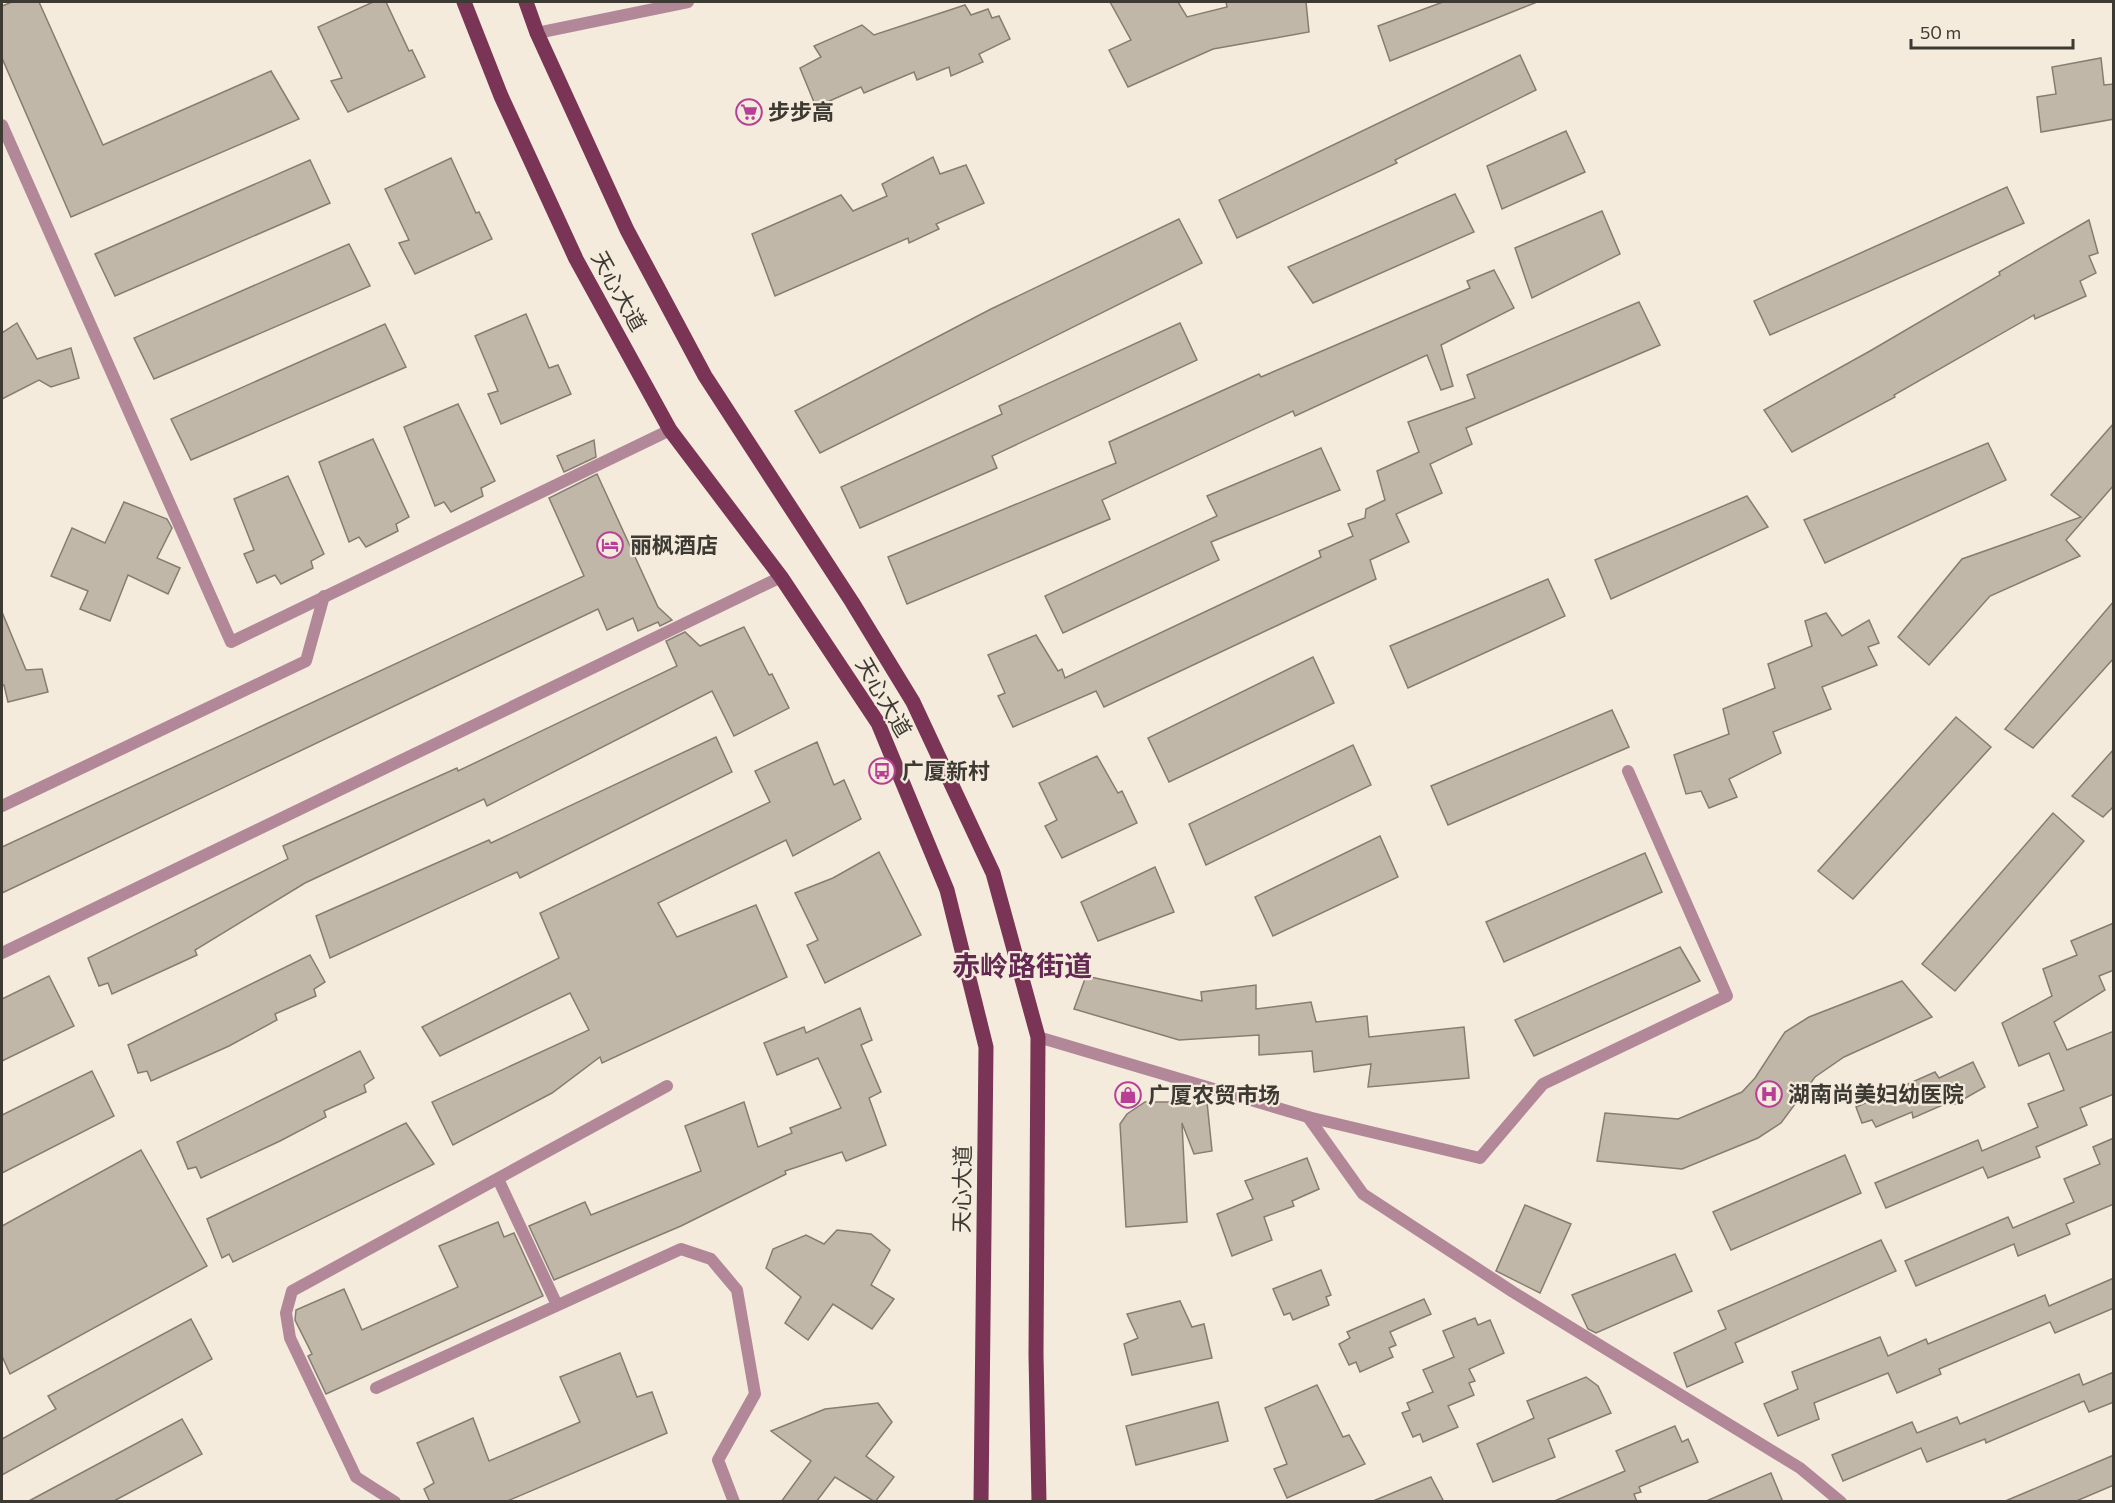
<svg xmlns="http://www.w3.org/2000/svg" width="2115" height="1503" font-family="Commissioner,'Noto Sans SC',sans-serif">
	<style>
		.building { fill: #c0b7a9; stroke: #867d71; stroke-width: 1.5 }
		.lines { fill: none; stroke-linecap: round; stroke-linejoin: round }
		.service { stroke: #b28899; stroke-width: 12 }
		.minor { stroke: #b28899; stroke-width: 12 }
		.primary { stroke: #7a3455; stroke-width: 15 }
		.labels { text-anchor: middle; stroke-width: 4.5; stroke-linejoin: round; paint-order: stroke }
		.poi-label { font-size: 22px; font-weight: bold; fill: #3d3a34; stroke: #f4ebdd; text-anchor: start }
		.street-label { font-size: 22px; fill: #3d3a34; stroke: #f4ebdd }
		.district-label { font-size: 28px; font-weight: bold; fill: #632952; stroke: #f4ebdd }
	</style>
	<rect width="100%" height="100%" fill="#f4ebdd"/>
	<g class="building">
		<path d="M12 2H39L103 145 271 71 299 119 71 217 2 58V6Z"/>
		<path d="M373 2H386L409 51 412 50 425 77 348 112 331 81 342 78 318 27Z"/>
		<path d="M1110 2H1178L1187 17 1227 7 1226 2H1306L1309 32 1213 49 1128 87 1109 50 1131 40Z"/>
		<path d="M1443 2H1537L1390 61 1378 26Z"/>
		<path d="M965 5 971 15 988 9 992 18 999 16 1010 39 979 54 983 62 951 76 949 67 917 80 914 72 864 93 861 87 816 107 800 68 821 57 814 46 862 25 874 35Z"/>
		<path d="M1520 55 1536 90 1395 160 1397 163 1237 238 1219 200Z"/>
		<path d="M2101 58 2104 85 2114 84V119L2041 132 2037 97 2056 94 2052 67Z"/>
		<path d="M1566 131 1585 172 1502 209 1487 166Z"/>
		<path d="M933 157 940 174 966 165 984 203 936 224 939 229 909 243 908 238 775 296 752 234 841 195 853 211 887 196 882 184Z"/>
		<path d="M451 158 476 213 479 212 492 239 415 274 399 243 409 240 385 189Z"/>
		<path d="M310 160 330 203 115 296 95 254Z"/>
		<path d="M2007 187 2024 223 1770 335 1754 301Z"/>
		<path d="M1455 194 1474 232 1313 303 1288 267Z"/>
		<path d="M1602 211 1620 254 1532 298 1515 248Z"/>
		<path d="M1179 219 1202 263 820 453 795 411 991 309Z"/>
		<path d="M2089 220 2098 253 2089 256 2096 273 2080 281 2086 296 2035 319 2034 315 1894 395 1895 397 1792 452 1764 410 1870 351 2000 275 1999 272Z"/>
		<path d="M349 244 370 286 154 379 134 338Z"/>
		<path d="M1494 270 1514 308 1441 345 1453 386 1441 390 1427 355 1295 416 1293 411 1102 500 1110 519 907 604 888 557 1116 463 1109 442 1259 374 1261 377 1470 288 1467 281Z"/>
		<path d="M1639 302 1660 345 1466 428 1472 444 1430 464 1442 493 1396 514 1409 542 1370 560 1376 579 1104 707 1096 691 1013 727 998 696 1005 693 988 655 1036 635 1058 671 1062 669 1065 678 1321 557 1319 551 1353 536 1348 524 1365 518 1366 509 1385 500 1377 471 1419 452 1408 422 1475 398 1467 375Z"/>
		<path d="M526 314 549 368 558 365 571 394 501 424 488 394 498 391 475 336Z"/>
		<path d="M17 323 37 359 71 348 79 378 51 387 39 380 2 399V333Z"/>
		<path d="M1180 323 1197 360 992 456 997 468 860 528 841 487 1002 414 999 406Z"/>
		<path d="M385 324 406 367 191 460 171 419Z"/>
		<path d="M458 404 495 481 481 488 483 496 451 512 444 502 435 506 404 427Z"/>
		<path d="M2114 423V485L2066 540 2080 556 1990 596 1929 665 1898 637 1962 559 2081 517 2051 495Z"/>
		<path d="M373 439 409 517 396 524 398 531 366 547 359 537 349 542 319 462Z"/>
		<path d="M594 440 596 457 564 472 557 456Z"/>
		<path d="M1988 443 2006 480 1825 563 1804 520Z"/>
		<path d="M1321 448 1340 490 1211 542 1219 560 1063 633 1045 596 1217 516 1207 496Z"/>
		<path d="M597 474 658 607 672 620 660 626 658 622 638 631 633 618 607 630 598 609 2 893V847L584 576 549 498Z"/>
		<path d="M288 476 324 554 311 561 313 568 281 584 275 575 257 583 244 554 254 550 234 499Z"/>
		<path d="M1747 496 1768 527 1611 599 1595 560Z"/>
		<path d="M124 502 167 519 172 528 157 558 180 568 168 594 128 575 110 621 80 609 88 591 51 576 72 528 105 543Z"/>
		<path d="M1548 579 1565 616 1408 688 1390 646Z"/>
		<path d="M2114 601V658L2033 748 2005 729Z"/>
		<path d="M2 612 26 670 42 669 48 692 8 702 4 685 2 686Z"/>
		<path d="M1826 613 1842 636 1869 620 1879 643 1868 647 1877 665 1822 687 1831 709 1773 732 1781 753 1729 779 1737 797 1709 808 1701 791 1686 794 1674 755 1729 734 1723 709 1775 688 1768 664 1812 646 1805 621Z"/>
		<path d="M744 627 769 675 772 674 789 708 734 736 712 691 487 806 484 799 305 883 195 950 197 955 112 994 108 983 99 986 88 958 288 859 283 846 457 768 458 771 677 666 666 641 685 632 700 646Z"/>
		<path d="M1313 657 1334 703 1169 782 1148 738Z"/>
		<path d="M1612 710 1629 747 1448 825 1431 786Z"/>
		<path d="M1956 717 1991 747 1853 899 1818 871Z"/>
		<path d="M716 737 732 772 520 878 517 872 330 958 316 916 489 840 491 843Z"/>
		<path d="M817 742 834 785 844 780 861 819 793 856 786 840 658 903 677 937 756 905 787 977 602 1063 600 1057 552 1093 453 1145 432 1102 589 1030 570 993 440 1056 422 1027 559 958 540 913 770 802 755 771Z"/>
		<path d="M1353 745 1371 785 1206 865 1189 824Z"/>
		<path d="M2114 749V806L2103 817 2072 796Z"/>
		<path d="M1097 756 1118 793 1122 791 1137 823 1062 858 1045 826 1057 820 1039 783Z"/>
		<path d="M2053 813 2084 841 1955 991 1922 964Z"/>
		<path d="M1380 836 1398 877 1273 936 1255 897Z"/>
		<path d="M879 852 921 935 825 983 807 945 818 940 795 893 833 878Z"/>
		<path d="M1645 853 1662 892 1504 962 1486 922Z"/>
		<path d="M1155 867 1174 912 1098 941 1081 902Z"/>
		<path d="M2114 923V970L2099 976 2105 990 2054 1022 2067 1050 2114 1031V1094L2080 1108 2087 1125 2036 1147 2040 1157 1988 1178 1983 1167 1886 1208 1875 1183 1978 1140 1982 1151 2038 1127 2028 1104 2064 1090 2049 1053 2019 1066 2002 1023 2052 996 2043 969 2077 955 2071 941Z"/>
		<path d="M1680 947 1700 981 1534 1056 1515 1020Z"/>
		<path d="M310 955 325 982 314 989 316 996 275 1014 277 1020 229 1046 151 1081 147 1071 138 1073 128 1045Z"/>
		<path d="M49 976 74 1026 2 1061V999Z"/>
		<path d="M1086 976 1202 1001 1201 992 1256 985V1009L1311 1002 1316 1022 1367 1016 1369 1037 1464 1027 1469 1078 1368 1087 1371 1064 1314 1072 1312 1051 1259 1055V1035L1179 1040 1074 1009Z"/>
		<path d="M1902 981 1932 1017 1844 1057 1815 1077 1781 1123 1758 1138 1682 1169 1597 1161 1605 1113 1678 1119 1742 1092 1755 1078 1785 1032 1809 1017Z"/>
		<path d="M860 1008 872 1040 861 1045 881 1092 869 1098 886 1145 846 1161 842 1152 785 1171 786 1174 681 1226 554 1280 529 1226 585 1202 591 1215 701 1171 685 1126 744 1102 758 1147 792 1133 790 1128 841 1108 818 1058 777 1075 764 1043 804 1027 806 1033Z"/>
		<path d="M360 1051 374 1078 364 1085 366 1092 324 1111 326 1117 280 1141 201 1178 196 1167 188 1169 177 1142Z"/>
		<path d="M1973 1062 1985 1087 1955 1104 1954 1100 1913 1118 1912 1112 1876 1127 1872 1120 1862 1123 1856 1107 1935 1072 1939 1078Z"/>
		<path d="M92 1071 114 1116 2 1173V1115Z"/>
		<path d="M1145 1102H1207L1212 1151 1194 1154 1182 1123 1187 1222 1126 1227 1120 1124 1127 1114Z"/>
		<path d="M406 1123 434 1164 233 1262 229 1254 222 1258 207 1219Z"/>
		<path d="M2114 1138V1204L2066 1224 2070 1234 2018 1256 2014 1244 1916 1286 1905 1261 2008 1217 2013 1228 2074 1202 2064 1179 2100 1164 2093 1147Z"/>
		<path d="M141 1150 207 1266 10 1374 2 1356V1226Z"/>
		<path d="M1845 1155 1861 1193 1731 1250 1713 1212Z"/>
		<path d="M1307 1158 1319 1189 1292 1201 1294 1206 1264 1217 1272 1240 1232 1256 1217 1214 1253 1199 1245 1181Z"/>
		<path d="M1525 1205 1571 1224 1540 1293 1496 1271Z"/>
		<path d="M498 1222 504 1237 514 1233 543 1296 326 1394 308 1356 312 1354 295 1320 296 1310 344 1289 362 1330 458 1287 439 1246Z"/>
		<path d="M837 1230 871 1234 890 1250 871 1285 894 1299 872 1329 833 1304 808 1340 785 1323 801 1297 766 1268 773 1249 806 1235 824 1244Z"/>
		<path d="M1881 1240 1896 1271 1735 1343 1743 1362 1687 1387 1674 1353 1726 1329 1718 1311Z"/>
		<path d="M1675 1254 1692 1291 1596 1333 1588 1329 1572 1295Z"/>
		<path d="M1321 1270 1331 1295 1326 1297 1329 1305 1293 1320 1290 1313 1284 1315 1273 1289Z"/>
		<path d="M2114 1278V1308L2055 1333 2050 1322 1939 1369 1941 1374 1897 1393 1888 1373 1814 1403 1819 1419 1778 1436 1764 1404 1798 1389 1792 1372 1880 1337 1888 1356 1926 1339 1928 1344 2045 1295 2049 1306Z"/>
		<path d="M1424 1299 1431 1314 1390 1332 1396 1345 1389 1348 1393 1357 1360 1372 1356 1362 1349 1365 1339 1344 1350 1338 1347 1332Z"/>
		<path d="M1180 1301 1192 1327 1204 1324 1212 1358 1132 1375 1124 1344 1138 1338 1127 1314Z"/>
		<path d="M1475 1318 1478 1325 1490 1320 1504 1353 1469 1369 1475 1381 1469 1383 1474 1395 1448 1406 1458 1427 1423 1442 1420 1434 1413 1437 1402 1413 1410 1410 1407 1403 1433 1392 1423 1370 1454 1357 1443 1331Z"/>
		<path d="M191 1319 212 1359 2 1475V1439L56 1409 48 1396Z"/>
		<path d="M620 1353 637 1397 652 1392 667 1433 505 1502H430L424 1489 434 1483 417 1443 473 1418 489 1461 580 1422 560 1377Z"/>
		<path d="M2114 1372V1402L2089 1412 2084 1401 1986 1443 1985 1439 1927 1462 1921 1448 1843 1481 1832 1455 1912 1422 1917 1433 1957 1417 1960 1424 2079 1374 2083 1385Z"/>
		<path d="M1586 1377 1598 1386 1611 1413 1548 1439 1555 1457 1493 1482 1477 1444 1534 1418 1527 1401Z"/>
		<path d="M1317 1385 1343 1437 1349 1435 1365 1464 1287 1498 1274 1469 1287 1464 1265 1408Z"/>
		<path d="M1218 1402 1228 1441 1136 1465 1126 1426Z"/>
		<path d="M878 1403 892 1422 866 1456 894 1477 875 1502 835 1477 816 1502H781L811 1461 771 1431 825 1409Z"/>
		<path d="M182 1419 202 1454 112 1502H27Z"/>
		<path d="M1675 1426 1682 1442 1688 1439 1698 1462 1639 1487 1641 1492 1634 1494 1637 1502H1552L1625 1471 1616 1451Z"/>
		<path d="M2114 1455V1485L2074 1502H2003Z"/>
		<path d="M1771 1473 1783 1502H1704Z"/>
		<path d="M1431 1477 1444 1502H1373V1501Z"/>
	</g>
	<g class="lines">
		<path class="service" d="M1308 1117 1363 1194 1513 1292 1800 1468 1841 1502"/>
		<g class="minor">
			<path d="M537 33 688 2"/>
			<path d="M2 125 231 642 670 430"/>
			<path d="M2 806 306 661 324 596"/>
			<path d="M2 953 781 577"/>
			<path d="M1038 1037 1308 1117 1480 1158 1543 1084 1727 996 1628 771"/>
			<path d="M498 1179 557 1305"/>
			<path d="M376 1388 681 1249 711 1259 737 1290 755 1394 718 1460 734 1502"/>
			<path d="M395 1502 356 1477 290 1338 286 1313 292 1291 667 1086"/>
		</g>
		<g class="primary">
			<path d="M464 2 501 96 576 259 670 430 781 577 878 723 947 890 986 1047 981 1502"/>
			<path d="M526 2 537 33 627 230 705 376 852 602 913 702 993 873 1038 1037 1036 1355 1039 1502"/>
		</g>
	</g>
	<defs>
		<g id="supermarket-ring" transform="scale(1.35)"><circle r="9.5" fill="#f4ebdd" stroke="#b74096" stroke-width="1.5"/><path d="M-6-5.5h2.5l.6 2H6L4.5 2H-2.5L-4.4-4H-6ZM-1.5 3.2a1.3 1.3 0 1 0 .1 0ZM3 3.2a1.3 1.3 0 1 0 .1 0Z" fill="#b74096"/></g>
		<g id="hotel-ring" transform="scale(1.35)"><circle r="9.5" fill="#f4ebdd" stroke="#b74096" stroke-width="1.5"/><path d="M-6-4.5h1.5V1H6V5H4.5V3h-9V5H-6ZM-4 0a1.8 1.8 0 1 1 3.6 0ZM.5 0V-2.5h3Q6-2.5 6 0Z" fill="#b74096"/></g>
		<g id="bus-ring" transform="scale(1.35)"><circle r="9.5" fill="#f4ebdd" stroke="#b74096" stroke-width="1.5"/><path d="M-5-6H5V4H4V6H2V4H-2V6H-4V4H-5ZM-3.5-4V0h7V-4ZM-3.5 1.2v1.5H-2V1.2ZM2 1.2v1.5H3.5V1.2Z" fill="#b74096"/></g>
		<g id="hospital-ring" transform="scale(1.35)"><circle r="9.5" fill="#f4ebdd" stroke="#b74096" stroke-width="1.5"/><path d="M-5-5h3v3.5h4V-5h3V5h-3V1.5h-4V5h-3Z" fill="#b74096"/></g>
		<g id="shop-ring" transform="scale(1.35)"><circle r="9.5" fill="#f4ebdd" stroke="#b74096" stroke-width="1.5"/><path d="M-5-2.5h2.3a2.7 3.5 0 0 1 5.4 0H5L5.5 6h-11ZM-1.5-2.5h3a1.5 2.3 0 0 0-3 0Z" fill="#b74096"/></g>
	</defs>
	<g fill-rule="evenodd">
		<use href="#supermarket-ring" x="749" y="112"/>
		<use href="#hotel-ring" x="610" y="545"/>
		<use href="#bus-ring" x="882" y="771"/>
		<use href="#hospital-ring" x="1769" y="1094"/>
		<use href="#shop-ring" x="1128" y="1095"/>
	</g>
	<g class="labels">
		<g class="poi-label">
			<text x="768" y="120">步步高</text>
			<text x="630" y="553">丽枫酒店</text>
			<text x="902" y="779">广厦新村</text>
			<text x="1788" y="1102">湖南尚美妇幼医院</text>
			<text x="1148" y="1103">广厦农贸市场</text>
		</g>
		<g class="street-label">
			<text transform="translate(619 291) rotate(61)" y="8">天心大道</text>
			<text transform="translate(884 697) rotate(60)" y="8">天心大道</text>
			<text transform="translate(962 1189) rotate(-89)" y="8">天心大道</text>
		</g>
		<g class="district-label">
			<text x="1022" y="976">赤岭路街道</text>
		</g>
	</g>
	<rect width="2115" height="1503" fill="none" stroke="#3d3a34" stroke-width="6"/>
	<path d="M1911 39v9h162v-9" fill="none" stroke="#3d3a34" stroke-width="3"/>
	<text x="1920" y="39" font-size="18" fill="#3d3a34" stroke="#f4ebdd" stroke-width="4.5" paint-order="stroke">50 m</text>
</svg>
